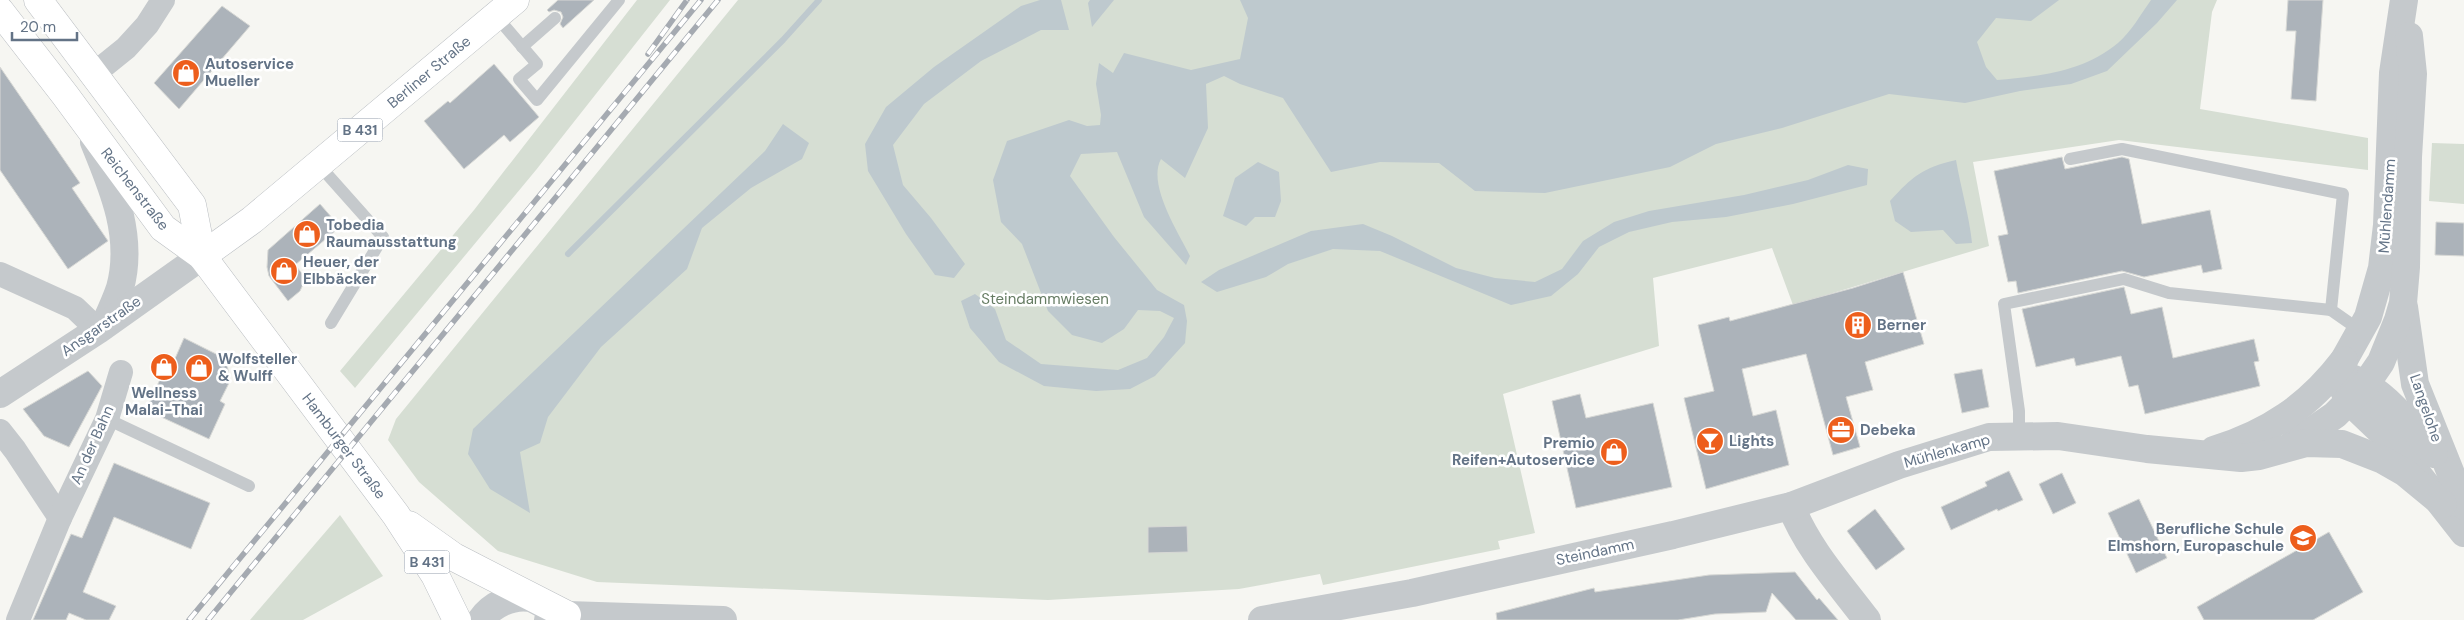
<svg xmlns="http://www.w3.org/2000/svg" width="2464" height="620" font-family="'DM Sans',sans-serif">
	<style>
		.green { fill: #d6ded3 }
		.water { fill: #bec9ce }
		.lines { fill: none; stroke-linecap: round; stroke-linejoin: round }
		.stream { stroke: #bec9ce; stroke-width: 6 }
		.building { fill: #acb3ba; stroke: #d7d8d5 }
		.primary-casing { stroke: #b8bcc0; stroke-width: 29 }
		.service { stroke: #c5c9cc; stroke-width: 12 }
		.minor { stroke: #c5c9cc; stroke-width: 24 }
		.tertiary { stroke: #c5c9cc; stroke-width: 28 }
		.primary { stroke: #fff; stroke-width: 28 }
		.rail-casing { stroke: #a5aab1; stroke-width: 5.5 }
		.rail { stroke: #fff; stroke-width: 4; stroke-dasharray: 11; stroke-linecap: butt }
		.labels { text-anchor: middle; stroke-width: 5; stroke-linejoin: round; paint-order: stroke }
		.shield { fill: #fff; stroke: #929daa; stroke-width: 1 }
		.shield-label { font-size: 14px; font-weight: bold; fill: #637386 }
		.poi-label { font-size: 15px; font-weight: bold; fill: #637386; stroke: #fff; text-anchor: start }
		.street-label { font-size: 15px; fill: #637386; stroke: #fff }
		.park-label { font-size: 15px; fill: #667c63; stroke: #fff }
	</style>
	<rect width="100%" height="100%" fill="#f6f6f2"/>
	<g class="green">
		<path d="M637 0H670L536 170 355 388 340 371 474 210Z"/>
		<path d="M738 0H2217L2212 12 2200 109 2368 138V170L2119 140 1973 162 1989 246 1793 305 1772 248 1653 278 1659 346 1503 394 1535 533 1498 541 1500 549 1323 585 1320 574 1239 589 1048 600 597 582 498 551 419 482 388 440 396 419Z"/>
		<path d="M2432 143 2464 144V204L2429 201Z"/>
		<path d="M340 515 383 576 303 620H250Z"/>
	</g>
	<g class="water">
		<path d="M1040 0H1061L1069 30H1041L981 61 924 104 893 145 903 185 931 218 965 264 954 278 935 275 906 234 868 171 865 144 886 107 934 67 1021 6Z"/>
		<path d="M1090 0H1114L1092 27 1088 3Z"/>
		<path d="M1240 0H2059L2031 21 1996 18 1977 42 1986 67 1997 80C2040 76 2083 72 2118 43 2131 32 2141 14 2151 0H2177L2157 23 2107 71 2071 84 2020 91 1965 103 1889 94 1782 128 1716 144 1670 167 1545 193 1475 191 1439 163 1380 162 1331 172 1283 98 1240 84 1224 76 1206 84 1208 128 1185 178 1161 159C1147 184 1178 232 1190 256L1186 265 1144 217 1117 152 1081 154 1070 176 1114 237 1157 290 1184 305 1187 321 1185 343 1155 376 1130 389 1096 391 1044 386 999 362 970 328 961 301 975 294 995 309 1006 340 1041 364 1118 370 1147 358 1164 337 1174 318 1160 311 1138 310 1124 329 1102 343 1072 335 1048 311 1022 244 1001 222 993 180 1007 141 1069 120 1087 126 1100 125 1101 115 1096 84 1099 63 1113 73 1124 53 1191 70 1240 59 1248 18Z"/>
		<path d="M783 124 809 143 802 159 751 188 702 228 687 269 601 347 548 417 540 443 520 452 530 513 490 489 468 454 473 429 765 151Z"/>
		<path d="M1956 160C1961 189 1969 215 1972 243L1956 244 1943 230 1911 232 1895 221 1890 201C1913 176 1922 168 1956 160Z"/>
		<path d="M1258 162 1279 172 1281 201 1275 217H1255L1246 226 1223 216 1235 178Z"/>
		<path d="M1848 165 1868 169 1867 185 1793 204 1726 217 1672 222 1629 232 1599 247 1578 274 1551 296 1511 305 1380 251 1333 249 1288 264 1266 277 1217 292 1201 282 1219 270 1311 231 1363 224 1392 236 1456 268 1495 278 1535 282 1562 269 1583 241 1614 222 1649 211 1744 195 1808 180Z"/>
	</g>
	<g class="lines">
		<path class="stream" d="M568 254 783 40 819 0"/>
	</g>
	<g class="building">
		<path d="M558 0H594L563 28 560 24 563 17 561 12 554 10 549 12 547 10Z"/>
		<path d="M2288 0H2323L2316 101 2291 99 2296 31H2286Z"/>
		<path d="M222 6 250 26 179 109 154 83Z"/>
		<path d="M494 64 539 117 510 142 504 135 464 169 424 121 448 101 450 103Z"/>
		<path d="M0 67 80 183 72 188 108 241 68 269 0 170Z"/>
		<path d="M2062 157 2065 169 2122 157 2129 159 2142 224 2210 210 2222 269 2203 273 2201 265 2144 277 2122 271 2018 293 2016 281 2008 282 1998 236 2008 234 1994 171Z"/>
		<path d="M320 204 340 227 295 265 306 278 300 291 288 301 269 276 267 267 268 250Z"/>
		<path d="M2436 222 2464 223V256L2435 255Z"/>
		<path d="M1903 272 1924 344 1865 362 1873 390 1846 397 1860 447 1833 455 1806 354 1742 369 1753 416 1776 410 1789 465 1706 489 1684 398 1714 391 1698 325 1729 317 1730 321 1853 288Z"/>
		<path d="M2124 287 2131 314 2162 307 2173 358 2254 339 2259 361 2254 362 2260 386 2145 414 2138 385 2129 387 2121 356 2076 366 2074 358 2036 367 2022 309Z"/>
		<path d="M184 338 226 359 230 381 220 401 225 404 209 439 146 410 162 375 167 377Z"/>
		<path d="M1982 369 1989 407 1962 413 1954 374Z"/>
		<path d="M88 371 102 386 69 447 44 436 23 409Z"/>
		<path d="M1580 394 1586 418 1653 403 1672 487 1576 508 1552 401Z"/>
		<path d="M114 463 210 503 191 549 114 517 83 592 116 606 109 620H86L69 613 66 620H33L71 534 82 538Z"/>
		<path d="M2009 471 2023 500 1998 511 1997 509 1951 530 1941 507 1987 486 1985 482Z"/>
		<path d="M2062 473 2076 503 2053 514 2039 484Z"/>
		<path d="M2139 499 2167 558 2136 573 2108 513Z"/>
		<path d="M1875 509 1905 549 1876 570 1847 531Z"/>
		<path d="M1187 526 1188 552 1148 553V527Z"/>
		<path d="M2329 532 2363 592 2313 620H2204L2197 607Z"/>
		<path d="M1795 572 1817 600 1819 598 1838 620H1796L1772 593 1766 612 1715 614 1678 620H1497L1496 613 1594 588 1595 592 1709 575Z"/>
	</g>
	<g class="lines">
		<g class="primary-casing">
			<g id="primary">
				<path d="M38 0 192 205 202 256"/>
				<path d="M0 11 65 95 163 228 202 256 396 515 435 575 457 620"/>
				<path d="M202 256 252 220 515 0"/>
				<path d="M409 525 454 557 567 615 561 620"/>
			</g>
		</g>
		<g class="service">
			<path d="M496 16 537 64 519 79 537 100 619 0"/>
			<path d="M522 47 555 18"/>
			<path d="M2070 159 2122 149 2343 194 2331 310 2361 331"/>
			<path d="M318 164 383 237 331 323"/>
			<path d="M107 419 249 486"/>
			<path d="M2019 435V411L2004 304 2124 279 2169 293 2331 310"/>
		</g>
		<g class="minor">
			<path d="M95 73 126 48 147 25 163 0"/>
			<path d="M0 274 75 308 98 330"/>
			<path d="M0 431 15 450 60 518"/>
			<path d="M18 620 60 518 107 419 121 372"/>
		</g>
		<g class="tertiary">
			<path d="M2404 0 2393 73 2387 225 2382 268 2368 317 2344 360 2341 371 2342 386 2349 401 2394 444 2464 533"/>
			<path d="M94 142C113 188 134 237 120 288 116 300 110 313 105 324"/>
			<path d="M2404 307 2415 384 2464 506"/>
			<path d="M2348 377C2381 386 2414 429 2434 454"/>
			<path d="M0 394 98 330 202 256"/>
			<path d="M2293 444 2335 415 2366 384 2381 362 2398 320 2403 303 2406 267 2408 157 2413 74 2409 36"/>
			<path d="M2214 450C2269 433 2309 406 2344 360"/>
			<path d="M1791 506C1807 548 1840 584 1867 620"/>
			<path d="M481 620C491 605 512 595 530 598 535 599 540 603 545 605"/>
			<path d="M548 620 567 615 723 620"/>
			<path d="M1262 620 1412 593 1673 535 1791 506 1899 465 1989 437 2058 436 2147 449 2241 458 2259 456 2306 443 2342 444 2383 460 2404 472 2443 504"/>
		</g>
		<use href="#primary" class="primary"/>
		<g class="rail-casing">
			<g id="rail">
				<path d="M648 54 687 0"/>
				<path d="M189 620 701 0"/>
				<path d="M208 620 718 0"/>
			</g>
		</g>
		<use href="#rail" class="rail"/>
	</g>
	<defs>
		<g id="shop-disc" transform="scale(1.4375)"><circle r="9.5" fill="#ed5e1c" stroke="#fff"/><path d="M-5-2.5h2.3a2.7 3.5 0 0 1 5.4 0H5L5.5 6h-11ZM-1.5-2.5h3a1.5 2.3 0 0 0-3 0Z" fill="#fff"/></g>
		<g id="building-disc" transform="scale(1.4375)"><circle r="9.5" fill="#ed5e1c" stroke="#fff"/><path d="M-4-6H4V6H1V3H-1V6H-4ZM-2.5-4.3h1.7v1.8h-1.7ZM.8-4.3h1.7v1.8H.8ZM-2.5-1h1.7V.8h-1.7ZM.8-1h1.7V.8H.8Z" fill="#fff"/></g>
		<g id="office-disc" transform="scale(1.4375)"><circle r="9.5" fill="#ed5e1c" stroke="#fff"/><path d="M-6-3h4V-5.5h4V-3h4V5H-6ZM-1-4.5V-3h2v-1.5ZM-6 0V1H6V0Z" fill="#fff"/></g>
		<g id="bar-disc" transform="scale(1.4375)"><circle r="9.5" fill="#ed5e1c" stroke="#fff"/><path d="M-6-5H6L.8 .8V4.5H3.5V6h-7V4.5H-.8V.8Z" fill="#fff"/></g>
		<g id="school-disc" transform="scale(1.4375)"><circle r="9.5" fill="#ed5e1c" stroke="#fff"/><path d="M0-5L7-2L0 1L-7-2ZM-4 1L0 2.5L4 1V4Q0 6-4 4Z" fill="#fff"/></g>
	</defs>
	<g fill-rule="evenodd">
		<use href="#shop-disc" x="186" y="73"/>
		<use href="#shop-disc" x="307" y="234"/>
		<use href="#shop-disc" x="284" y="271"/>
		<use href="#building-disc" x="1858" y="325"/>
		<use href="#shop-disc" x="164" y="367"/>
		<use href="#shop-disc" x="199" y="368"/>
		<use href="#office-disc" x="1841" y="430"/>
		<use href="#bar-disc" x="1710" y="441"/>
		<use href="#shop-disc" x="1614" y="452"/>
		<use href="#school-disc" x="2303" y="538"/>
	</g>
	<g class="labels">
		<g class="shield">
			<rect x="337.5" y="118.5" width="45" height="23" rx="4"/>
			<rect x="404.5" y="550.5" width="45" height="23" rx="4"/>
		</g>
		<g class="shield-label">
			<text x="360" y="135">B 431</text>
			<text x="427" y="567">B 431</text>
		</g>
		<g class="poi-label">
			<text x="205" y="69">Autoservice<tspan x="205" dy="17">Mueller</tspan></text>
			<text x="326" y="230">Tobedia<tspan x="326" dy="17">Raumausstattung</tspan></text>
			<text x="303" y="267">Heuer, der<tspan x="303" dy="17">Elbbäcker</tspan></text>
			<text x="1877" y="330">Berner</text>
			<text x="218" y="364">Wolfsteller<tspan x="218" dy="17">&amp; Wulff</tspan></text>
			<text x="164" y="398" text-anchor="middle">Wellness<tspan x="164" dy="17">Malai-Thai</tspan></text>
			<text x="1860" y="435">Debeka</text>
			<text x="1729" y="446">Lights</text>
			<text x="1595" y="448" text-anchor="end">Premio<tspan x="1595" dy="17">Reifen+Autoservice</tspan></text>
			<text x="2284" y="534" text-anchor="end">Berufliche Schule<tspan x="2284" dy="17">Elmshorn, Europaschule</tspan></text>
		</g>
		<g class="street-label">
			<text transform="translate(429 72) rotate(-40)" y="5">Berliner Straße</text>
			<text transform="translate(135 189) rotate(52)" y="5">Reichenstraße</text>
			<text transform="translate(2387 206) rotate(-86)" y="5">Mühlendamm</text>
			<text transform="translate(101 326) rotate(-35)" y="5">Ansgarstraße</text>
			<text transform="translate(2426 408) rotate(71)" y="5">Langelohe</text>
			<text transform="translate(92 445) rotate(-66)" y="5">An der Bahn</text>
			<text transform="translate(344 446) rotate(53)" y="5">Hamburger Straße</text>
			<text transform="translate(1947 451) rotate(-16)" y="5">Mühlenkamp</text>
			<text transform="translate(1595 552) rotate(-12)" y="5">Steindamm</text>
		</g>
		<g class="park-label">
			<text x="1045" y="304">Steindammwiesen</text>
		</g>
	</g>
	<path d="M12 32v8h65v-8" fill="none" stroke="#637386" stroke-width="2.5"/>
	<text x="20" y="32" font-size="15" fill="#637386" stroke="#ffffff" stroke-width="4" paint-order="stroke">20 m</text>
</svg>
